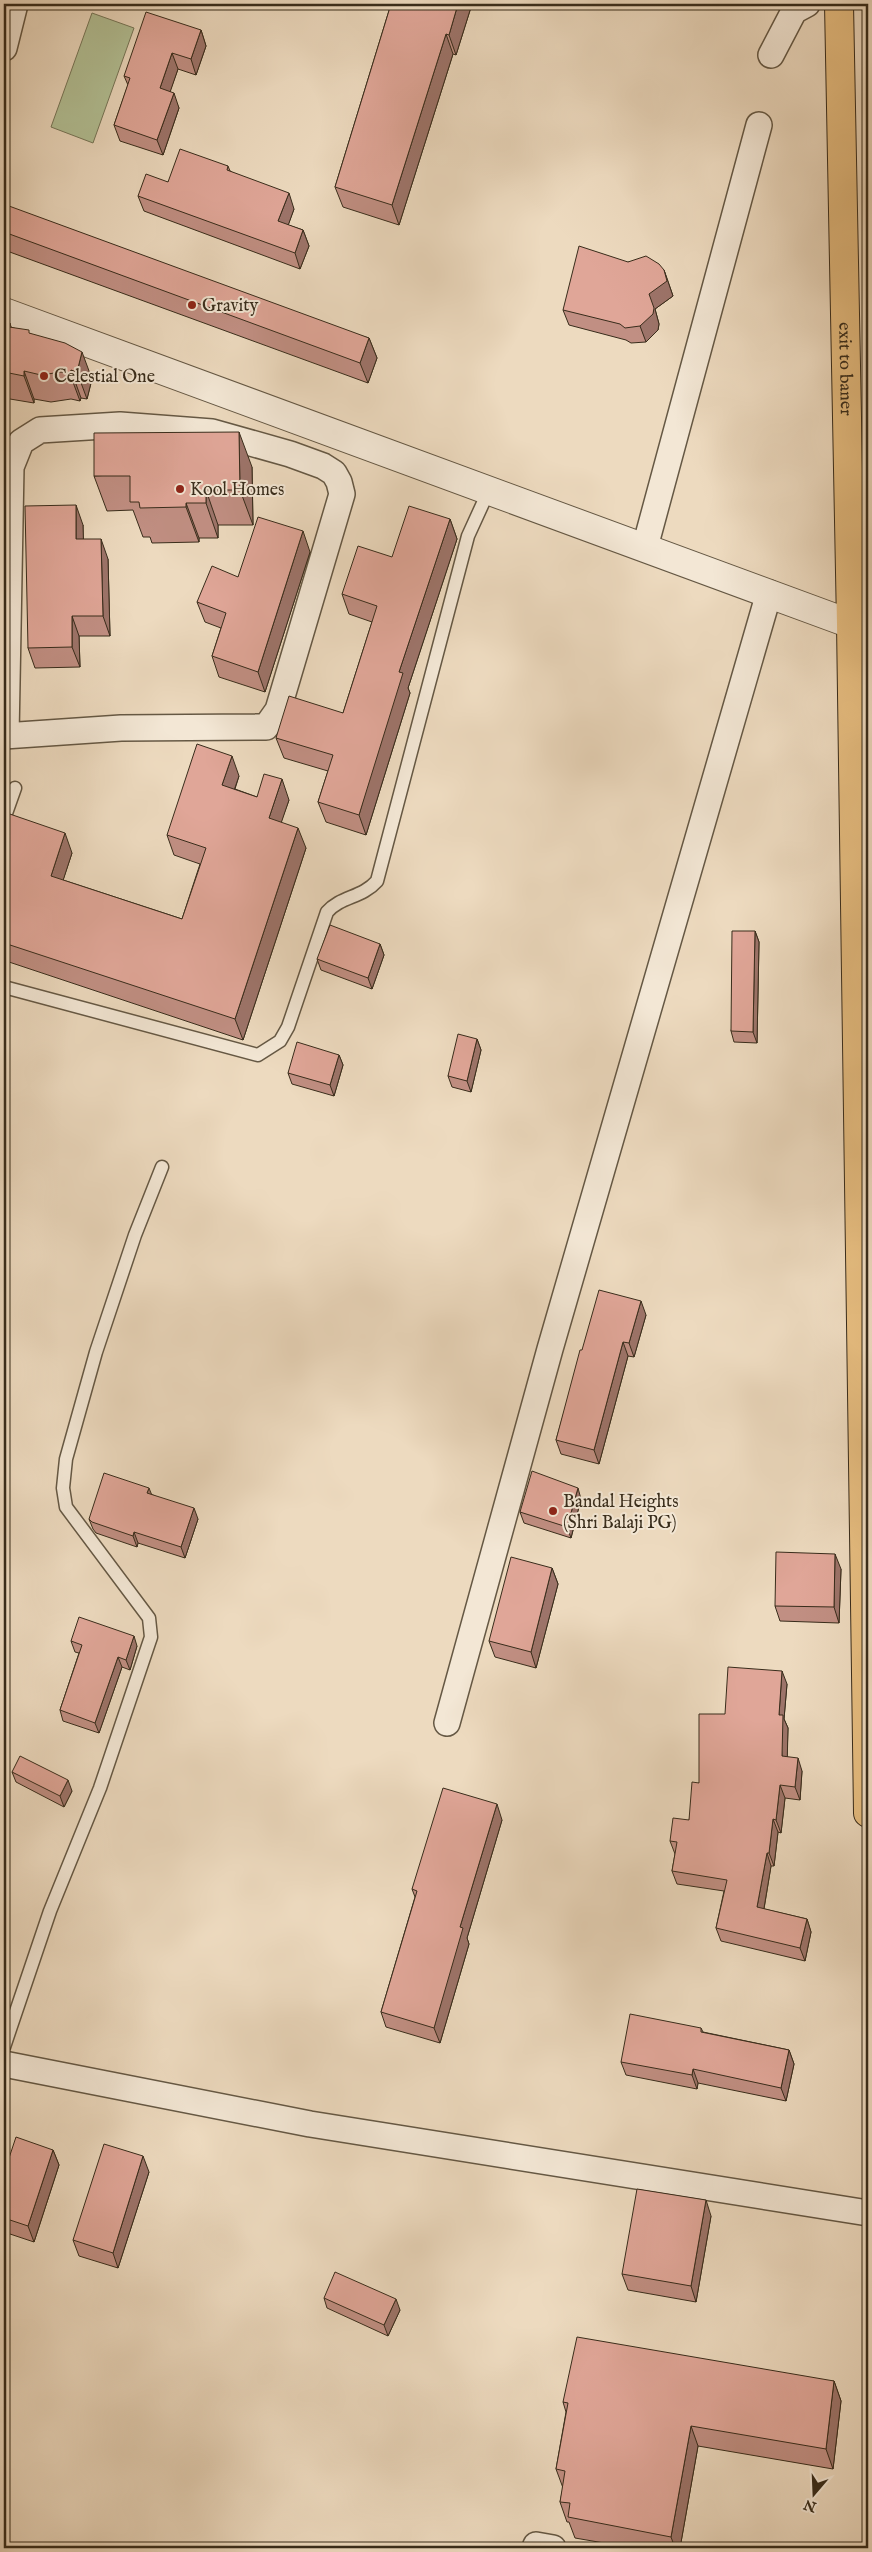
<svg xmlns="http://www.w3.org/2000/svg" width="872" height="2552" font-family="'IM FELL English',serif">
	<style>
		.green { fill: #b3c196; stroke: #767658 }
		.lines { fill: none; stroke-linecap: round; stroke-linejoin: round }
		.service-casing { stroke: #655844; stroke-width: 15 }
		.minor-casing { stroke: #655844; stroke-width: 28 }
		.tertiary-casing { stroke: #655844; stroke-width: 30 }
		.primary-casing { stroke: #382c1b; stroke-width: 30 }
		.trunk-casing { stroke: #382c1b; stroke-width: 30 }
		.service { stroke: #f3e7d5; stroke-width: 12 }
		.minor { stroke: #f3e7d5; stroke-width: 25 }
		.tertiary { stroke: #f3e7d5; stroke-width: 28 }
		.primary { stroke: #e6bd80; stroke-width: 28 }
		.trunk { stroke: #e6bd80; stroke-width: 28 }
		.wall { fill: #c18f83; stroke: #382c1b }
		.shaded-wall { fill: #9d746a; stroke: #382c1b }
		.building { fill: #e0a698; stroke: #382c1b }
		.poi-dot { fill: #8f2418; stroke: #f3e7d5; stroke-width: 2 }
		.labels { text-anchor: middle; stroke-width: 4; stroke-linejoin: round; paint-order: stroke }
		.poi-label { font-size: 18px; fill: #382c1b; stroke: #f3e7d5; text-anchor: start }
		.street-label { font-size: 18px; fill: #382c1b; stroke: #f3e7d5 }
	</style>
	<rect width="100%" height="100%" fill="#eddabf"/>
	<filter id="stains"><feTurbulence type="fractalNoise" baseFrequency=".004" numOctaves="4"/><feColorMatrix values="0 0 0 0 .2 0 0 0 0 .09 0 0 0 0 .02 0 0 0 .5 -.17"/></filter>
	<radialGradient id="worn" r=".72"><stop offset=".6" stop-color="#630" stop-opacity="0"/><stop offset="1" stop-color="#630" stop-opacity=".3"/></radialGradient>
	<path class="green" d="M92 13 134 28 93 143 51 127Z"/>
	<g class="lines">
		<g class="service-casing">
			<g id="service">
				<path d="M4 819 15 788"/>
				<path d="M4 987 258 1055 280 1041 288 1027 327 912C341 896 362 898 377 881L468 536 489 490"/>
				<path d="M4 2047 50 1911 100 1788 151 1637 149 1618 66 1507 63 1488 66 1459 96 1352 135 1235 162 1167"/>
			</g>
		</g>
		<g class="minor-casing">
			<g id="minor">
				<path d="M4 48 15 4"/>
				<path d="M771 55 794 11 807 4"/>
				<path d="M645 547 759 125"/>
				<path d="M4 736 121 728 266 727 278 710 342 494 339 482 334 473 323 466 290 454 212 432 120 425 40 430 21 442 11 467 6 736"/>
				<path d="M447 1723 550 1349 769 593"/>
				<path d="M4 2064 310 2124 868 2213"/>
				<path d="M535 2548 536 2545 553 2548"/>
			</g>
		</g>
		<g class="tertiary-casing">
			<path id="tertiary" d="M4 312 851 624"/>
		</g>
		<g class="primary-casing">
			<g id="primary">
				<path id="s1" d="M839 4 851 624 868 1813"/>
			</g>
		</g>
		<g class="trunk-casing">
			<path id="trunk" d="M865 1545H868"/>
		</g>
		<use href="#service" class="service"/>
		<use href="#minor" class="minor"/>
		<use href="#tertiary" class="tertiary"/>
		<use href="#primary" class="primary"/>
		<use href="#trunk" class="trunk"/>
	</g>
	<g class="wall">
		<path d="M391 4H472L456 55 453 54 399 225 343 207 335 187Z"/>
		<path d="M201 30 206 46 196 75 178 69 170 91 179 108 163 155 120 141 114 125 128 85 124 76Z"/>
		<path d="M228 166 230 171 294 209 288 225 303 230 309 246 300 269 144 211 138 196 168 182Z"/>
		<path d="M4 232 369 338 377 358 368 383 7 251 4 242Z"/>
		<path d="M628 262 664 270 673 296 655 309 659 324 658 330 646 342 631 343 626 340 569 325 563 310Z"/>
		<path d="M4 321 10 323 11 327 31 334 92 379 87 399 81 398 80 401 71 399 51 402 34 399V403L4 398Z"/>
		<path d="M252 467 253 525H218V538H199V542L152 543 150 537H143L133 510 107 511 94 476Z"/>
		<path d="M450 519 457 539 408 688 410 693 366 835 326 822 318 802 328 771 284 758 276 738 343 713 372 622 349 614 342 594Z"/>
		<path d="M83 525V539L108 559 110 636H79L80 667 35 668 28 648Z"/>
		<path d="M310 552 265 692 219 677 212 656 221 628 205 622 197 602 238 577Z"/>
		<path d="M239 776 235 789 257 797 289 800 281 822 306 848 243 1040 6 961 4 956V812L72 853 63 880 182 919 200 864 174 855 167 835Z"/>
		<path d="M755 931 759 942 757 1043 734 1042 731 1031Z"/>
		<path d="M380 944 384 955 372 989 321 970 317 959Z"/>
		<path d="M477 1039 481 1050 471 1092 452 1087 448 1076Z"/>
		<path d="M339 1055 343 1065 334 1096 292 1084 288 1073Z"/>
		<path d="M646 1315 634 1357 628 1356 599 1464 561 1454 556 1440 582 1350Z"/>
		<path d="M151 1494 198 1519 185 1558 138 1543 137 1547 96 1533 93 1529 89 1519Z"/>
		<path d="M581 1499 571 1538 524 1523 520 1512Z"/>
		<path d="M552 1568 558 1584 536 1668 495 1657 489 1641Z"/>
		<path d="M841 1569 839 1623 780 1621 775 1606Z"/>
		<path d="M71 1641 137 1646 130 1670 122 1667 99 1733 63 1721 60 1710 79 1653 75 1652Z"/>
		<path d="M787 1684 784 1719 788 1728 787 1757 802 1771 800 1800 785 1798 781 1833 778 1832 774 1866H771L764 1909 807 1919 811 1932 805 1961 721 1941 716 1928 724 1891 677 1884 672 1871 675 1854 670 1841 689 1820 699 1783 725 1714Z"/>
		<path d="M12 1772 72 1791 64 1807 16 1782Z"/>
		<path d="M502 1820 467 1938 469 1944 440 2043 386 2027 381 2012 415 1897 412 1889Z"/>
		<path d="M701 2028 703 2032 789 2050 794 2064 786 2101 698 2083 697 2089 626 2075 621 2062Z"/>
		<path d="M53 2150 59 2165 34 2242 4 2232V2173Z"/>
		<path d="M149 2172 118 2268 79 2256 73 2240Z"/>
		<path d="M711 2216 696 2302 628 2290 622 2274Z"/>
		<path d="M324 2298 400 2310 388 2336 327 2308Z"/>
		<path d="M834 2381 841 2401 833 2469 698 2446 680 2548H633L575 2538 569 2522H567L560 2502 563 2488 556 2469 566 2412 563 2402Z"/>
	</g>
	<g class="shaded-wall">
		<path d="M458 4H472L456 55 449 35Z"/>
		<path d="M201 30 206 46 196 75 191 59Z"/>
		<path d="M446 34 453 54 399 225 392 205Z"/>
		<path d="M172 53 178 69 166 104 160 88Z"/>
		<path d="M174 93 179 108 163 155 157 140Z"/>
		<path d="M289 193 294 209 284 237 278 221Z"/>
		<path d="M303 230 309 246 300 269 295 253Z"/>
		<path d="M664 270 673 296 655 309 659 324 658 330 646 342 640 326 649 294Z"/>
		<path d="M369 338 377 358 368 383 360 363Z"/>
		<path d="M82 352 92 379 87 399 77 372Z"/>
		<path d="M71 370 81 398 80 401 70 374Z"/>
		<path d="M24 371 34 399V403L24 376Z"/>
		<path d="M239 432 252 467 253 525 240 490Z"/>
		<path d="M206 490 218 525V538L206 503Z"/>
		<path d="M186 503 199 538V542L186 507Z"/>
		<path d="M76 505 83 525 84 559 76 539Z"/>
		<path d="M450 519 457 539 408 688 410 693 366 835 359 815 399 672Z"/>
		<path d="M303 531 310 552 265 692 258 672Z"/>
		<path d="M101 539 108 559 110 636 103 616Z"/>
		<path d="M72 616 79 636 80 667 72 647Z"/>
		<path d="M232 756 239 776 229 805 222 785Z"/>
		<path d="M282 779 289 800 276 838 269 818Z"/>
		<path d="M298 828 306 848 243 1040 235 1019Z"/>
		<path d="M65 833 72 853 58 896 51 876Z"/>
		<path d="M755 931 759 942 757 1043 753 1032Z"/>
		<path d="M380 944 384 955 372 989 368 978Z"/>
		<path d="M477 1039 481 1050 471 1092 467 1081Z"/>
		<path d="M339 1055 343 1065 334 1096 330 1085Z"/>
		<path d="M641 1301 646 1315 634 1357 629 1343Z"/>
		<path d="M623 1342 628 1356 599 1464 594 1450Z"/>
		<path d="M149 1488 153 1498 147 1493Z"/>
		<path d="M578 1488 581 1499 571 1538 567 1527Z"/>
		<path d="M194 1508 198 1519 185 1558 181 1547Z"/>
		<path d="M134 1532 138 1543 137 1547 133 1536Z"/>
		<path d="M835 1554 841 1569 839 1623 834 1607Z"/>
		<path d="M552 1568 558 1584 536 1668 531 1652Z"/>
		<path d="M134 1636 137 1646 130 1670 126 1660Z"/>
		<path d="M118 1657 122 1667 99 1733 95 1723Z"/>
		<path d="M782 1671 787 1684 784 1719 788 1728 787 1769 782 1756 779 1715Z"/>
		<path d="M798 1758 802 1771 800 1800 795 1787Z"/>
		<path d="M68 1780 72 1791 64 1807 60 1796Z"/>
		<path d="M780 1785 785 1798 781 1833 776 1820Z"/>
		<path d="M497 1804 502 1820 467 1938 469 1944 440 2043 434 2028 460 1927Z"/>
		<path d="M773 1819 778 1832 774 1866 769 1853Z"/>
		<path d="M767 1853 771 1866 762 1920 757 1907Z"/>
		<path d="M807 1919 811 1932 805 1961 800 1948Z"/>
		<path d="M789 2050 794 2064 786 2101 781 2088Z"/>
		<path d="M693 2069 698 2083 697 2089 692 2075Z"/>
		<path d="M53 2150 59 2165 34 2242 28 2226Z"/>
		<path d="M143 2156 149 2172 118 2268 113 2253Z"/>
		<path d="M706 2200 711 2216 696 2302 691 2286Z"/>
		<path d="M396 2299 400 2310 388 2336 384 2325Z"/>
		<path d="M834 2381 841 2401 833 2469 826 2449Z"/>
		<path d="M691 2426 698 2446 680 2548H675L671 2537Z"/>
	</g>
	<g class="building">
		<path d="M391 4H458L449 35 446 34 392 205 335 187Z"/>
		<path d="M146 12 201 30 191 59 172 53 160 88 174 93 157 140 114 125 130 78 124 76Z"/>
		<path d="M180 149 228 166 227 170 289 193 278 221 303 230 295 253 138 196 146 174 168 182Z"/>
		<path d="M9 206 369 338 360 363 4 232V220Z"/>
		<path d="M579 246 628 262 646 256 659 264 664 270 667 281 649 294 654 308 653 314 640 326 625 328 620 324 563 310Z"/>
		<path d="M4 321 10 323 9 327 29 330V333L65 343 82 352 77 372 71 370 70 374 61 372 41 375 24 371V376L4 372Z"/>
		<path d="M239 432 240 490H206V503H186V507L140 508 139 502H130V476H94V433Z"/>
		<path d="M76 505V539H101L103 616H72V647L28 648 25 506Z"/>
		<path d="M409 506 450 519 399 672 403 673 359 815 318 802 333 755 276 738 289 696 343 713 377 606 342 594 358 546 392 557Z"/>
		<path d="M258 517 303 531 258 672 212 656 226 613 197 602 212 566 238 577Z"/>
		<path d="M197 744 232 756 222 785 257 797 264 774 282 779 269 818 298 828 235 1019 4 943V812L65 833 51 876 182 919 206 848 167 835Z"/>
		<path d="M330 925 380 944 368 978 317 959Z"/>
		<path d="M732 931H755L753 1032 731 1031Z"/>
		<path d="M458 1034 477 1039 467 1081 448 1076Z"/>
		<path d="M297 1042 339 1055 330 1085 288 1073Z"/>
		<path d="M599 1290 641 1301 629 1343 623 1342 594 1450 556 1440 580 1350H582Z"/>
		<path d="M532 1471 578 1488 567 1527 520 1512Z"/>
		<path d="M104 1473 149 1488 147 1493 194 1508 181 1547 134 1532 133 1536 92 1522 89 1519Z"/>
		<path d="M776 1552 835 1554 834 1607 775 1606Z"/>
		<path d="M511 1557 552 1568 531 1652 489 1641Z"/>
		<path d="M79 1617 134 1636 126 1660 118 1657 95 1723 60 1710 82 1645 71 1641Z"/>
		<path d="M728 1667 782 1671 779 1715H783L782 1756 798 1758 795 1787 780 1785 776 1820 773 1819 769 1853H767L757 1907 807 1919 800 1948 716 1928 727 1880 672 1871 677 1842 670 1841 673 1818 689 1820 692 1782 699 1783V1714H725Z"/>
		<path d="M20 1756 68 1780 60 1796 12 1772Z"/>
		<path d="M443 1788 497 1804 460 1927 463 1928 434 2028 381 2012 417 1891 412 1889Z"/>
		<path d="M630 2014 701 2028V2032L789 2050 781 2088 693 2069 692 2075 621 2062Z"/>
		<path d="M16 2137 53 2150 28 2226 4 2218V2173Z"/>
		<path d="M104 2144 143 2156 113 2253 73 2240Z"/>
		<path d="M637 2189 706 2200 691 2286 622 2274Z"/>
		<path d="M335 2272 396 2299 384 2325 324 2298Z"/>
		<path d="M577 2337 834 2381 826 2449 691 2426 671 2537 568 2517 570 2503 560 2502 565 2471 556 2469 568 2403 563 2402Z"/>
	</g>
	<g class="poi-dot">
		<circle cx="192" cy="305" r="5"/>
		<circle cx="44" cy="376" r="5"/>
		<circle cx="180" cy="489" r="5"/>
		<circle cx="553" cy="1511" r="5"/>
	</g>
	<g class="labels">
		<g class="poi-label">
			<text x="202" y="311">Gravity</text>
			<text x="54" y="382">Celestial One</text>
			<text x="190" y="495">Kool Homes</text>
			<text x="563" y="1507">Bandal Heights<tspan x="563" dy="21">(Shri Balaji PG)</tspan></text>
		</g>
		<g class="street-label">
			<text dy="6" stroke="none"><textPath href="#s1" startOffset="365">exit to baner</textPath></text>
		</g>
	</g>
	<rect width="872" height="2552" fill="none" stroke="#eddabf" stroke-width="20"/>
	<rect x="5" y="5" width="862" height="2542" fill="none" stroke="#382c1b" stroke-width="2.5"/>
	<rect x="10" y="10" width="852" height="2532" fill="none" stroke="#382c1b"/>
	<g transform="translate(814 2494) rotate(199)" stroke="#f3e7d5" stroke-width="4" paint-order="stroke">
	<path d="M0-4L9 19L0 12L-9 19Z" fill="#382c1b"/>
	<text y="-8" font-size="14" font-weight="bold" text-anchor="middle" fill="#382c1b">N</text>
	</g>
	<rect width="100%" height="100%" filter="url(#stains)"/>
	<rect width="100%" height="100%" fill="url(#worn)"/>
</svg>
